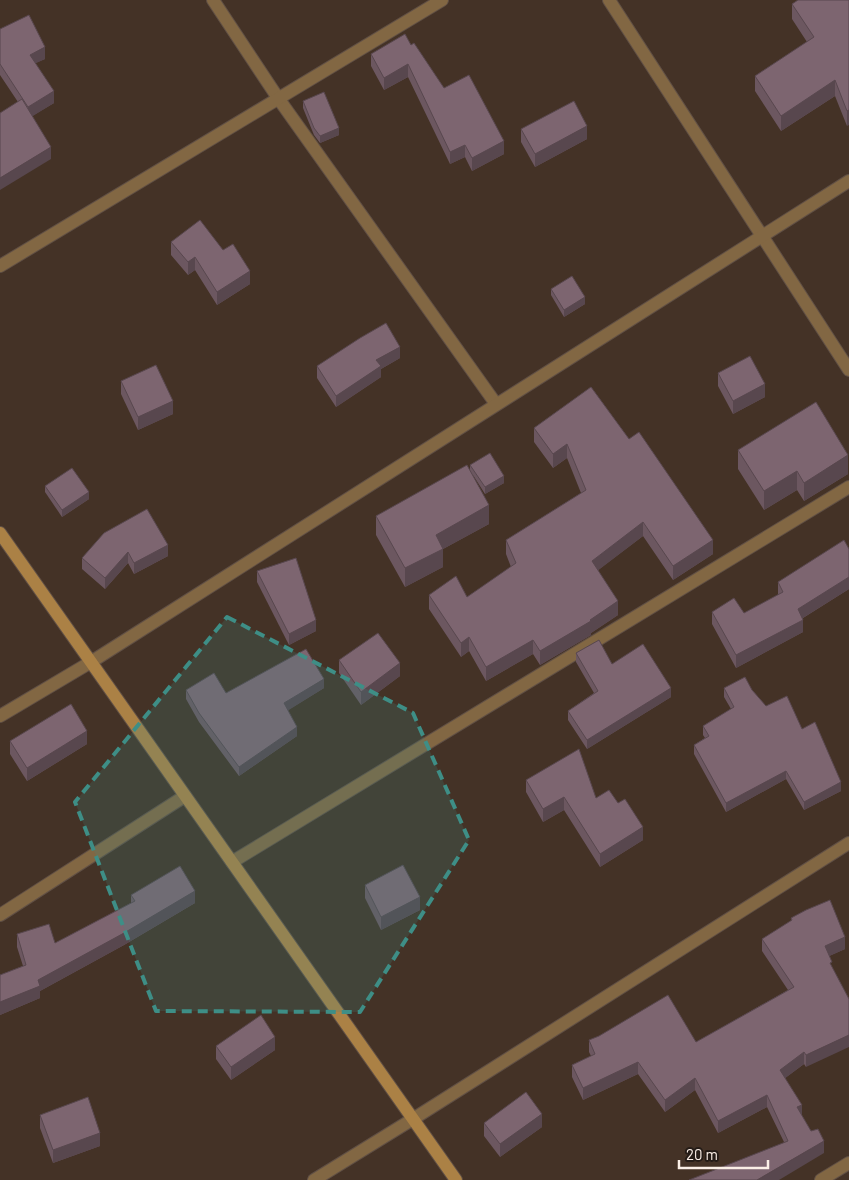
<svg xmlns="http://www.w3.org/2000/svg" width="849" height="1180" font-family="Barlow,sans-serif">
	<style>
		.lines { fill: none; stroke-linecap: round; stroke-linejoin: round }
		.street-casing { stroke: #615045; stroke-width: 14 }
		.secondary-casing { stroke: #615045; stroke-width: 14 }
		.street { stroke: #826743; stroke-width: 12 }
		.secondary { stroke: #ab8145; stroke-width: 12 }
		.wall { fill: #6c5760 }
		.shaded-wall { fill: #58474e }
		.building { fill: #7d6570; stroke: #58474e }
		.marked { fill: #3e8e86; fill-opacity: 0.2; stroke: #3e8e86; stroke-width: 4; stroke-dasharray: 10 6; stroke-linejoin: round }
	</style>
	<rect width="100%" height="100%" fill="#443226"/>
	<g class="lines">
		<g class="street-casing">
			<g id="street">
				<path d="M213 0 278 98 496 404"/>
				<path d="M609 0 849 370"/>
				<path d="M0 266 442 0"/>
				<path d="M0 716 91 662 849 181"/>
				<path d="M232 862 849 487"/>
				<path d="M0 915 185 796"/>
				<path d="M314 1180 413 1119 849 843"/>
				<path d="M821 1180 849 1163"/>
			</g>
		</g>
		<g class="secondary-casing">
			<path id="secondary" d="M0 533 456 1180"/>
		</g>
		<use href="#street" class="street"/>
		<use href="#secondary" class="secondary"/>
	</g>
	<g class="wall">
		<path d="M849 0 847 126 835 96 781 131 755 91V76L807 42 792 19V4Z"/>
		<path d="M0 29 45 59 35 63 54 103 32 116 51 159 18 102 0 75Z"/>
		<path d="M411 45 444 88 504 154 472 171 465 157 450 164 408 77 384 90 371 66V54Z"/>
		<path d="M303 101 339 135 320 143 314 135 303 108Z"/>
		<path d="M521 129 587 139 535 167 521 142Z"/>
		<path d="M171 242 250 284 217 305 195 270 188 275 171 255Z"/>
		<path d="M551 289 585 304 564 317 551 295Z"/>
		<path d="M400 358 381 369V377L336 407 317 378V366Z"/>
		<path d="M718 373 765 397 733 414 718 386Z"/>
		<path d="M121 381 173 414 138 430 121 394Z"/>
		<path d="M591 387 713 554 673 580 643 536 598 570 618 615 591 633V635L540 665 533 654 486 681 469 651 461 657 429 609V595L467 597 511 567 506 554V540L581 493 567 458 553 468 534 442V428Z"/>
		<path d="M738 450 848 474 804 501 797 490 764 510 738 469Z"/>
		<path d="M470 465 504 483 485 494 473 475 489 524 443 549V567L405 587 376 535V516L470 471Z"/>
		<path d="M45 486 89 499 62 517 45 492Z"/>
		<path d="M168 545V556L134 574 128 563 105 589 82 569V558Z"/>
		<path d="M849 549V589L803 618V632L736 668 712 624V612L744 613 778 595V582Z"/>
		<path d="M257 571 316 631 289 645 257 582Z"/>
		<path d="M576 653 612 664 671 697 587 749 568 720V711L594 693 576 662Z"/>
		<path d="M339 660 400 676 361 705 339 673Z"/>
		<path d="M324 688 288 710 297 736 239 776 199 722 186 699V690L226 693Z"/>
		<path d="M724 688 752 690 766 706 802 729 841 791 804 810 786 779 726 812 694 754V745L705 738 703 735V726L731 709 724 697Z"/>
		<path d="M10 741 87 744 27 781 10 754Z"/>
		<path d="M526 780 596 798 643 840 600 867 564 810 543 822 526 792Z"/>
		<path d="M365 885 420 910 381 930 365 898Z"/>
		<path d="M131 895 195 903 124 945 40 991V998L0 1015V975L23 966 17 947V934L55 943 131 903Z"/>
		<path d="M791 918 845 949 829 956 806 1067 804 1064 785 1078 802 1116 824 1153 784 1142 767 1107 718 1133 695 1090 665 1112 638 1074 583 1100 572 1077V1065L591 1056 589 1052V1040L696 1042 788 990 762 951V939L791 921Z"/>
		<path d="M216 1046 275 1050 231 1080 216 1059Z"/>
		<path d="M40 1115 100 1146 53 1163 40 1128Z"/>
		<path d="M484 1123 542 1127 500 1157 484 1136Z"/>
	</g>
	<g class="shaded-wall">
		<path d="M45 47V59L30 66V55Z"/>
		<path d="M408 64V77L384 90V78Z"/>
		<path d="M835 80V96L781 131V116Z"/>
		<path d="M54 91V103L28 119V107Z"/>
		<path d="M849 110V125L847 126V111Z"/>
		<path d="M587 126V139L535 167V154Z"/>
		<path d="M339 128V135L320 143V136Z"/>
		<path d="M504 141V154L472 171V158Z"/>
		<path d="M465 145V157L450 164V152Z"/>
		<path d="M51 147V159L0 190V178Z"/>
		<path d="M195 257V270L188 275V262Z"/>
		<path d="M250 271V284L217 305V292Z"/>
		<path d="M585 297V304L564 317V310Z"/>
		<path d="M400 347V358L381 369V377L336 407V396L376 360Z"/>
		<path d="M765 384V397L733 414V401Z"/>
		<path d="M173 401V414L138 430V417Z"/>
		<path d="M567 444V458L553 468V454Z"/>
		<path d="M848 455V474L804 501V483Z"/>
		<path d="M797 471V490L764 510V491Z"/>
		<path d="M504 476V483L485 494V487Z"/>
		<path d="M89 492V499L62 517V510Z"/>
		<path d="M489 505V524L443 549V567L405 587V568L436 535Z"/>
		<path d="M643 522V536L592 575V561Z"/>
		<path d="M713 540V554L673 580V566Z"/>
		<path d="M168 545V556L134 574V563Z"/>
		<path d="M128 552V563L105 589V578Z"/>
		<path d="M849 577V589L798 621V609Z"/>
		<path d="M618 601V615L591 633V635L540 665V651Z"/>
		<path d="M316 620V631L289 645V634Z"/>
		<path d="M803 620V632L736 668V655Z"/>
		<path d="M469 637V651L461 657V643Z"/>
		<path d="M533 640V654L486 681V667Z"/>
		<path d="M400 663V676L361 705V692Z"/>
		<path d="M324 679V688L284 713V703Z"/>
		<path d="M671 688V697L587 749V740Z"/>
		<path d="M297 727V736L239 776V767Z"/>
		<path d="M87 731V744L27 781V768Z"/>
		<path d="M786 771V779L726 812V803Z"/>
		<path d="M841 782V791L804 810V802Z"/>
		<path d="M564 797V810L543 822V809Z"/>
		<path d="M643 827V840L600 867V854Z"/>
		<path d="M195 891V903L124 945 40 991V998L0 1015V1002L38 980Z"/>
		<path d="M420 897V910L381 930V917Z"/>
		<path d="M845 937V949L825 958V946Z"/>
		<path d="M849 1035V1047L806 1067V1055Z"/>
		<path d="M275 1037V1050L231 1080V1067Z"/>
		<path d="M804 1052V1064L780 1082V1070Z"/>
		<path d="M638 1062V1074L583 1100V1088Z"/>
		<path d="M695 1078V1090L665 1112V1100Z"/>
		<path d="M767 1095V1107L718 1133V1121Z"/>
		<path d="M802 1105V1117L797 1107Z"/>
		<path d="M542 1114V1127L500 1157V1144Z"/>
		<path d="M100 1133V1146L53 1163V1150Z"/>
		<path d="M824 1141V1153L779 1180H757Z"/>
	</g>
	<g class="building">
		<path d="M798 0H849V110L847 111 835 80 781 116 755 76 814 37 792 4Z"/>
		<path d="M29 15 45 47 30 55 54 91 28 107 0 64V29Z"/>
		<path d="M405 34 411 45 414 43 444 88 469 75 504 141 472 158 465 145 450 152 408 64 384 78 371 54Z"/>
		<path d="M324 92 339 128 320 136 314 128 303 101Z"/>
		<path d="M22 99 51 147 0 178V113Z"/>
		<path d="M574 101 587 126 535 154 521 129Z"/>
		<path d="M200 220 223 250 233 244 250 271 217 292 195 257 188 262 171 242Z"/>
		<path d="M572 276 585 297 564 310 551 289Z"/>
		<path d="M386 323 400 347 376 360 381 366 336 396 317 366 360 338Z"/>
		<path d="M750 356 765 384 733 401 718 373Z"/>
		<path d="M156 365 173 401 138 417 121 381Z"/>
		<path d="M591 387 629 439 639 432 713 540 673 566 643 522 592 561 618 601 590 620 591 621 540 651 533 640 486 667 469 637 461 643 429 595 456 576 467 597 516 563 506 540 586 490 567 444 553 454 534 428Z"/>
		<path d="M816 402 848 455 804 483 797 471 764 491 738 450Z"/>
		<path d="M490 453 504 476 485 487 470 465Z"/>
		<path d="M467 465 489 505 436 535 443 549 405 568 376 516Z"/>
		<path d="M72 468 89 492 62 510 45 486Z"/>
		<path d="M147 509 168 545 134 563 128 552 105 578 82 558 104 533Z"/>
		<path d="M844 540 849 549V577L798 609 803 620 736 655 712 612 734 598 744 613 783 592 778 582Z"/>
		<path d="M296 558 316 620 289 634 257 571Z"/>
		<path d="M378 633 400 663 361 692 339 660Z"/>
		<path d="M599 640 612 664 643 644 671 688 587 740 568 711 598 691 576 653Z"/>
		<path d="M306 649 324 679 284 703 297 727 239 767 199 713 186 690 214 673 226 693Z"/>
		<path d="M745 677 752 690 766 706 787 696 802 729 815 722 841 782 804 802 786 771 726 803 694 745 709 736 703 726 734 707 724 688Z"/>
		<path d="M71 704 87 731 27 768 10 741Z"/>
		<path d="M579 749 596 798 609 790 618 803 625 799 643 827 600 854 564 797 543 809 526 780Z"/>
		<path d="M403 865 420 897 381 917 365 885Z"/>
		<path d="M180 866 195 891 124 933 38 980 40 986 0 1002V975L26 965 17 934 49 924 55 943 135 901 131 895Z"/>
		<path d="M830 900 845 937 825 946 832 962 830 963 849 999V1035L806 1055 804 1052 780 1070 802 1105 797 1107 811 1131 818 1129 824 1141 757 1180H689L788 1141 767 1095 718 1121 695 1078 665 1100 638 1062 583 1088 572 1065 595 1054 589 1040 599 1036 668 995 696 1042 794 987 762 939 792 920 791 918 806 910Z"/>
		<path d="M261 1015 275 1037 231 1067 216 1046Z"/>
		<path d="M526 1092 542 1114 500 1144 484 1123Z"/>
		<path d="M88 1097 100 1133 53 1150 40 1115Z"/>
	</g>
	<path class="marked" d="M227 617 413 713 469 840 360 1012 156 1011 75 802Z"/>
	<path d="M679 1160v8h89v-8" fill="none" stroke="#fbefe7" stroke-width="2.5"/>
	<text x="686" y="1160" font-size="15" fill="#fbefe7" stroke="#251c17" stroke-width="4" paint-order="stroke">20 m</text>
</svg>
